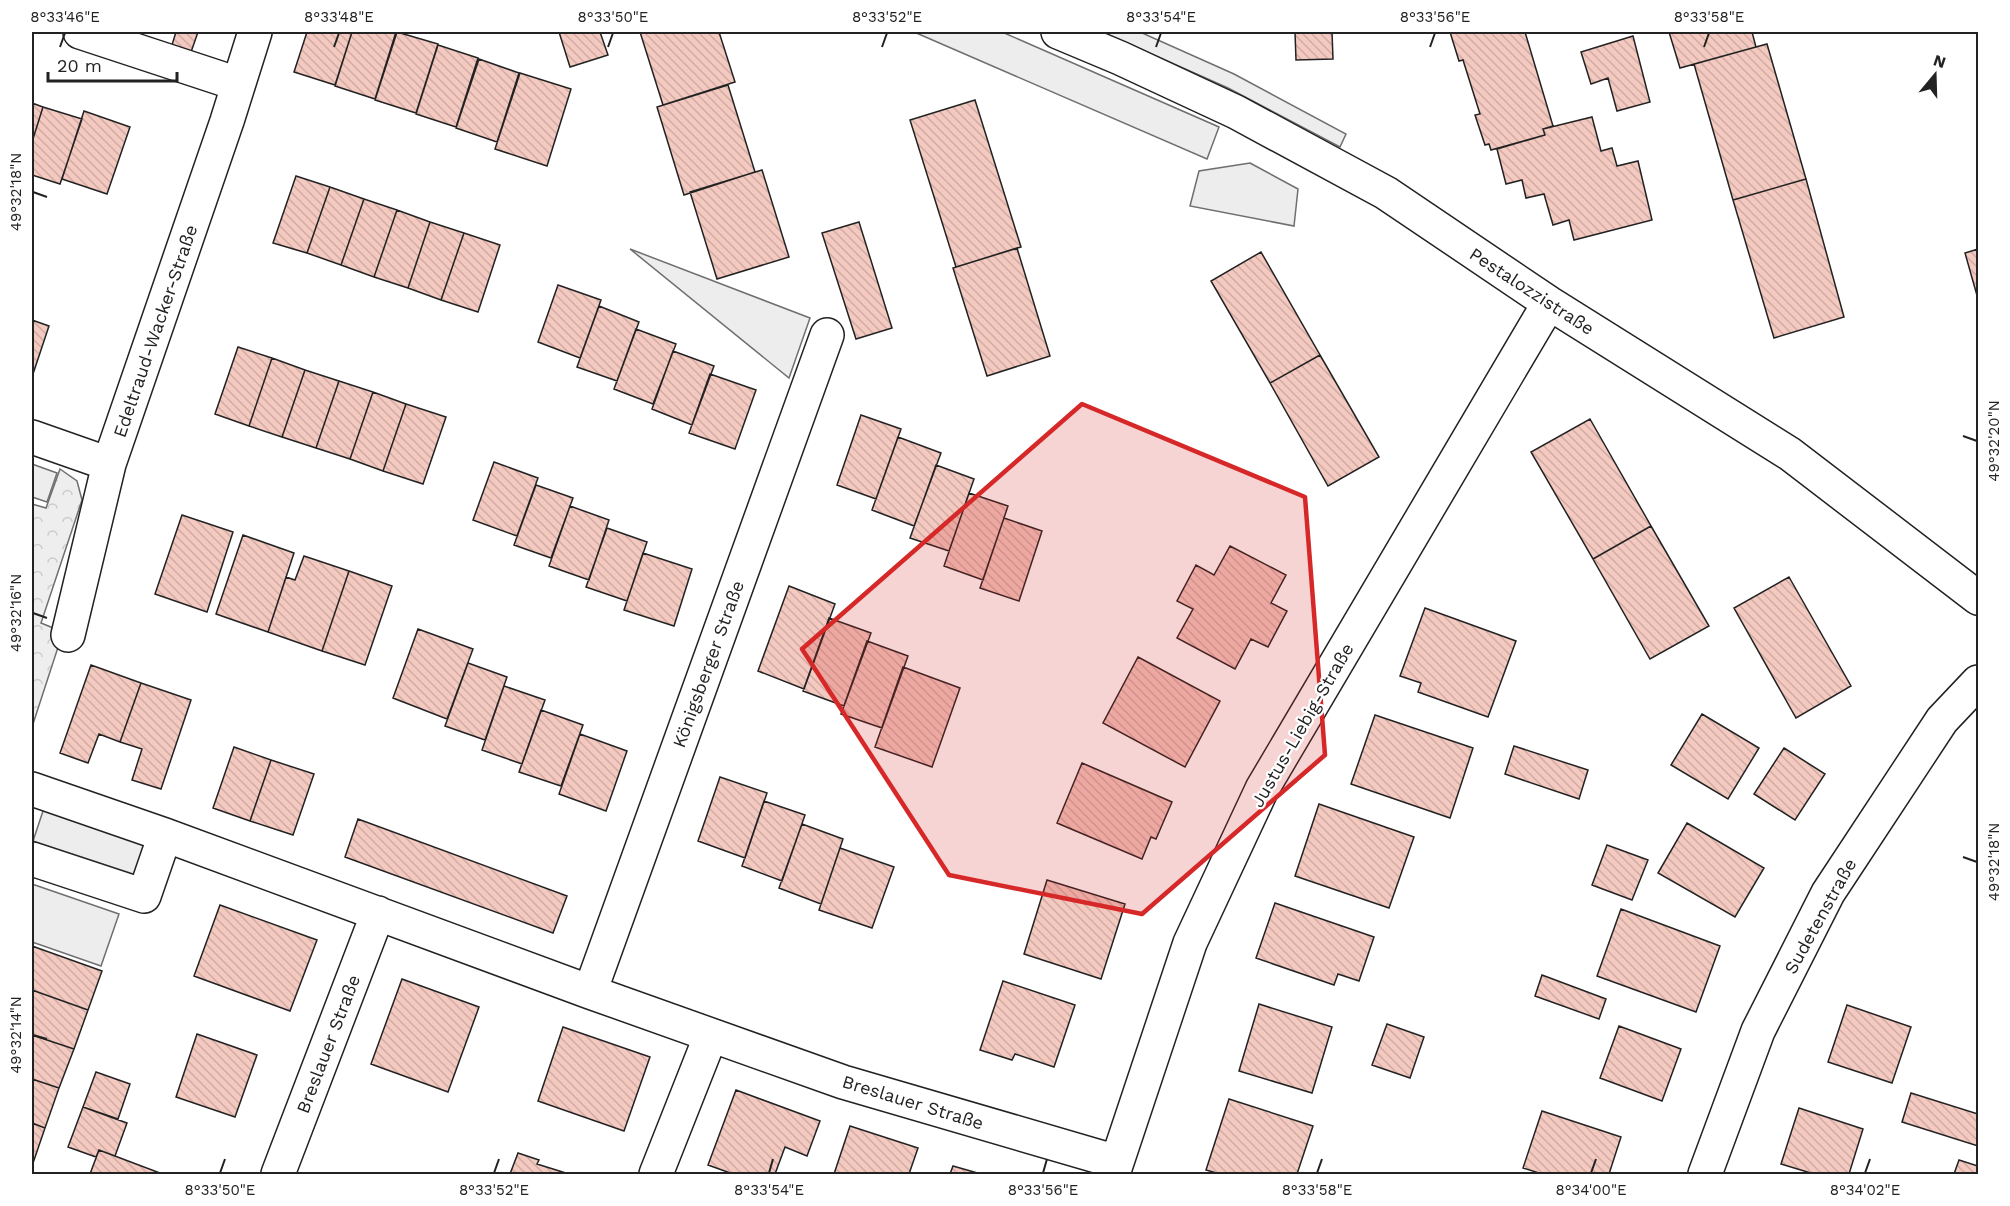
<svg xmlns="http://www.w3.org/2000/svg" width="2010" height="1206" viewBox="0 0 2010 1206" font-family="'Work Sans',sans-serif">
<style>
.park{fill:url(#park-crowns);stroke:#6f6f6f;stroke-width:1.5}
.parking{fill:#ededed;stroke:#6f6f6f;stroke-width:1.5}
.building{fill:url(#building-back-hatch);stroke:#222;stroke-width:1.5}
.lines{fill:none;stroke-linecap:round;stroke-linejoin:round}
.street-casing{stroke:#222;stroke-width:36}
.street{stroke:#fff;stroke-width:33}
.marked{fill:#d62828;fill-opacity:0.2;stroke:#d62828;stroke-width:4.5;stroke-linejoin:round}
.ticks{fill:none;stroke:#222;stroke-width:2}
.labels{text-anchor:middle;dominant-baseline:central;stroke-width:4.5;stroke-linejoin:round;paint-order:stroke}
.street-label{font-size:18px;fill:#222;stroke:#fff}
.neatline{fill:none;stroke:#222;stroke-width:2}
.ticks-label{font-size:15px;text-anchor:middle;fill:#222}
</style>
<defs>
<pattern id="park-crowns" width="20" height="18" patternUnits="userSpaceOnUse" patternTransform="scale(1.5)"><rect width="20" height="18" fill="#eee"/><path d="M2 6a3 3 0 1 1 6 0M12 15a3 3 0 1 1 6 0" fill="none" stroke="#ccc"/></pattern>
<pattern id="building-back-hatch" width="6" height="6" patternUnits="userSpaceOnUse" patternTransform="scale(1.5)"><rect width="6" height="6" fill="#f3c9c0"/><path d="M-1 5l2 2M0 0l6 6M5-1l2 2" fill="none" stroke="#d0aca5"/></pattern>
</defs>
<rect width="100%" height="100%" fill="#fff"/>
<path class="park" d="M 60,469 L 77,481 L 82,500 L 41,623 L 63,632 L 32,727 L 32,504 L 46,508 Z"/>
<path class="parking" d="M 914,32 L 1002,32 L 1219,127 L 1207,159 Z
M 1102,32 L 1140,32 L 1234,74 L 1346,134 L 1340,147 L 1228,88 Z
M 1250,163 L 1298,189 L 1294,226 L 1190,206 L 1199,171 Z
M 630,249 L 810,318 L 789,378 Z
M 32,464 L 57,473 L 47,502 L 32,497 Z
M 45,805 L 148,840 L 136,875 L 33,841 Z
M 32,884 L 119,914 L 101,966 L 32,942 Z"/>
<path class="building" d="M 176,32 L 198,32 L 190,55 L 171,48 Z
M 307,32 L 352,32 L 335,85 L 294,72 Z
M 352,32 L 396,32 L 375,99 L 335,86 Z
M 397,32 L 438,44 L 416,113 L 375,100 Z
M 559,32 L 600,32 L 608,55 L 570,67 Z
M 640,32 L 719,32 L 735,82 L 663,105 Z
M 1295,32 L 1332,32 L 1333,59 L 1296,60 Z
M 1450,32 L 1525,32 L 1553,126 L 1543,129 L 1545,135 L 1491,150 L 1489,144 L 1485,145 L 1475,115 L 1480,114 L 1463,60 L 1459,61 Z
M 1669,32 L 1752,32 L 1756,47 L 1680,68 Z
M 1633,36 L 1650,102 L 1617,111 L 1608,78 L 1591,84 L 1581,52 Z
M 1767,44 L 1806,179 L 1733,200 L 1694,64 Z
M 438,45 L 478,58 L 456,127 L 416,114 Z
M 479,59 L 519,73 L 497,142 L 456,128 Z
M 520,73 L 571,89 L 547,166 L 495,149 Z
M 728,85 L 755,172 L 684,195 L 657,107 Z
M 975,100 L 1021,247 L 956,267 L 910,120 Z
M 32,103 L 43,107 L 32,142 Z
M 43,107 L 82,119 L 60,184 L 32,175 L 32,142 Z
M 84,111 L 130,127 L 107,194 L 62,179 Z
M 1592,117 L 1601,151 L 1612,148 L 1617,166 L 1638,161 L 1652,220 L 1574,240 L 1569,220 L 1553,225 L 1544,194 L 1526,198 L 1522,180 L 1506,184 L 1497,149 L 1545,135 L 1543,129 Z
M 762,170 L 789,257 L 717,279 L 690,192 Z
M 296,176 L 330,187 L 307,253 L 273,243 Z
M 1806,179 L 1844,317 L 1774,338 L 1733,200 Z
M 330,187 L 364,199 L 341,265 L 307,253 Z
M 364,199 L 397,210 L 374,277 L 341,265 Z
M 397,210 L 430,222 L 408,288 L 374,277 Z
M 430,222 L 464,233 L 441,300 L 408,288 Z
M 859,222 L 892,328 L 856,339 L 822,233 Z
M 464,233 L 500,245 L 478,312 L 441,300 Z
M 1017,248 L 1050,356 L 987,376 L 953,268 Z
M 1978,249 L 1978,299 L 1965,253 Z
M 1261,252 L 1320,355 L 1270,383 L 1211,281 Z
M 558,285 L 601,300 L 580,358 L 538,342 Z
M 599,306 L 639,322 L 617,381 L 577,367 Z
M 32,320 L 49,326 L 32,377 Z
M 636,329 L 676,344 L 653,404 L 614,389 Z
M 238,347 L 272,358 L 249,426 L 215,414 Z
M 673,351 L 714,366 L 692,425 L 652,409 Z
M 1320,355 L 1379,457 L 1328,486 L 1270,383 Z
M 272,358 L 305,370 L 282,437 L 249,426 Z
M 305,370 L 339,381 L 316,448 L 282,437 Z
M 710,374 L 756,390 L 735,449 L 689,433 Z
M 339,381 L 373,392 L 350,459 L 316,448 Z
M 373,392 L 406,404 L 383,471 L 350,459 Z
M 406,404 L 446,417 L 423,484 L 383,471 Z
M 861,415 L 901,429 L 876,499 L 837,485 Z
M 1590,419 L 1651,526 L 1593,559 L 1531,452 Z
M 898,437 L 941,453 L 914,526 L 872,510 Z
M 494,462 L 538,478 L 517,536 L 473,520 Z
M 936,465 L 974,479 L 949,551 L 910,538 Z
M 536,485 L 573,498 L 551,558 L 514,545 Z
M 969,493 L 1008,506 L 983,580 L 944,566 Z
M 570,506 L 609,520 L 589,580 L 549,566 Z
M 182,515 L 233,532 L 207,612 L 155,594 Z
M 1004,518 L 1042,531 L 1019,601 L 980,588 Z
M 1651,526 L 1709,626 L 1650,659 L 1593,559 Z
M 607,528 L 647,542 L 627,601 L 586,587 Z
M 243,535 L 294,553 L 268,632 L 216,614 Z
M 1230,546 L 1286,575 L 1271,603 L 1287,611 L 1268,647 L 1251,639 L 1235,669 L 1177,638 L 1193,609 L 1177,601 L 1196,565 L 1214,575 Z
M 643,553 L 692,569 L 674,626 L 624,610 Z
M 304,556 L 349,571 L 322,651 L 268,632 L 286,577 L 295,580 Z
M 349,571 L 392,586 L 365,665 L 322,651 Z
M 1789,577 L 1851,686 L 1796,718 L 1734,608 Z
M 789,586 L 835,604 L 804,689 L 758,671 Z
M 1425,608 L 1516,641 L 1488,717 L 1418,692 L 1421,683 L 1400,676 Z
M 829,618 L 871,633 L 844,706 L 803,691 Z
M 418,629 L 473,649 L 447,719 L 393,698 Z
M 867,641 L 908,656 L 882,728 L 841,714 Z
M 1138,657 L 1220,701 L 1185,767 L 1103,723 Z
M 468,663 L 507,677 L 485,740 L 445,726 Z
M 91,665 L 141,683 L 120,742 L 99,734 L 88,763 L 60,753 Z
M 903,667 L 960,688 L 932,767 L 875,747 Z
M 141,683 L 191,700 L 161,789 L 132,780 L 142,749 L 120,742 Z
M 504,686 L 545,700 L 522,764 L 482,750 Z
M 541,710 L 583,725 L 561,786 L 519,772 Z
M 1702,714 L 1759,748 L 1728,799 L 1671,765 Z
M 1375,715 L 1473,748 L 1450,818 L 1351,784 Z
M 580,734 L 627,751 L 606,811 L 559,794 Z
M 1514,746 L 1588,770 L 1579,799 L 1505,774 Z
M 234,747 L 271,760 L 250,821 L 213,808 Z
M 1784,748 L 1825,774 L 1795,820 L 1754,794 Z
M 271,760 L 314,774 L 293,835 L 250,821 Z
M 1082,763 L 1172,802 L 1156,839 L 1151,837 L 1142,859 L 1057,823 Z
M 720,777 L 767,793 L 745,858 L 698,841 Z
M 764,801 L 805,815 L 782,881 L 742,866 Z
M 1319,804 L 1414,837 L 1389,908 L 1295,876 Z
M 358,819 L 567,896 L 553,933 L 345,857 Z
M 1687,823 L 1764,868 L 1735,917 L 1658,873 Z
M 802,824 L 843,839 L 821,904 L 779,888 Z
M 1607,845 L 1648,860 L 1632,900 L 1592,885 Z
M 840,848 L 894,867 L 872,928 L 819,910 Z
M 1047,880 L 1125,904 L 1101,979 L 1024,954 Z
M 1275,903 L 1374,937 L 1359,981 L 1338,974 L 1334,985 L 1256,958 Z
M 220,905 L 317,940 L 290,1011 L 194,976 Z
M 1621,909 L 1720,946 L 1696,1012 L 1597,976 Z
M 32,946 L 102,971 L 88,1010 L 32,990 Z
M 1542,975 L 1606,999 L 1599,1019 L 1535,996 Z
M 402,979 L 479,1007 L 448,1092 L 371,1064 Z
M 1003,981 L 1075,1005 L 1054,1067 L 1015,1054 L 1012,1060 L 980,1050 Z
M 32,990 L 88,1010 L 74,1049 L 32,1035 Z
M 1259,1004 L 1332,1027 L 1312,1093 L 1239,1071 Z
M 1847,1005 L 1911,1027 L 1892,1083 L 1828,1062 Z
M 1387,1024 L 1424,1037 L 1410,1078 L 1372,1065 Z
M 1619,1026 L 1681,1049 L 1662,1101 L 1600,1078 Z
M 563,1027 L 650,1057 L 624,1131 L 538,1101 Z
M 197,1034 L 257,1055 L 235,1117 L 176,1097 Z
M 32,1035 L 74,1049 L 59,1088 L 32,1079 Z
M 96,1072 L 130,1084 L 118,1119 L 83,1107 Z
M 32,1079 L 59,1088 L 45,1128 L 32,1123 Z
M 736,1090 L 820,1121 L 807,1156 L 785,1147 L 775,1174 L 733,1174 L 708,1165 Z
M 1911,1093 L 1978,1114 L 1978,1146 L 1902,1122 Z
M 1229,1099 L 1313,1126 L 1297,1174 L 1220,1174 L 1206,1170 Z
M 83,1107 L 127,1123 L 115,1156 L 99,1150 L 96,1157 L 68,1147 Z
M 1799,1108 L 1863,1129 L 1849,1174 L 1814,1174 L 1781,1164 Z
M 1542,1111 L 1621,1137 L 1609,1174 L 1542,1174 L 1523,1168 Z
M 32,1123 L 45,1128 L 32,1166 Z
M 850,1126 L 918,1148 L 909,1174 L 834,1174 Z
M 99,1150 L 160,1173 L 160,1174 L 90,1174 Z
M 518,1153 L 539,1160 L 537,1164 L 569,1174 L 510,1174 Z
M 1959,1160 L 1978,1166 L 1978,1174 L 1954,1174 Z
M 953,1166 L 981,1174 L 950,1174 Z"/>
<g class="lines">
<defs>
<path id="street" d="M 80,32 L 238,84
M 1058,32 L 1120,58 L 1236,112 L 1386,193 L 1549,303 L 1790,454 L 1978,598
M 32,437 L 109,464
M 68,635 L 109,464 L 227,121 L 255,32
M 32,789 L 165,835 L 590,992 L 843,1082 L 1117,1162
M 32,859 L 144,896 L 165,835
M 590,992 L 827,335
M 278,1174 L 378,913
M 656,1174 L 711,1035
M 1113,1174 L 1190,943 L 1262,789 L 1549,303
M 1705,1174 L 1758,1031 L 1828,893 L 1942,720 L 1978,682"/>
</defs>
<use href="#street" class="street-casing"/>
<use href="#street" class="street"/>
</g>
<path class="marked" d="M 1082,404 L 1305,497 L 1325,755 L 1142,914 L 949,875 L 802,649 Z"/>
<path class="ticks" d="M 60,47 L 65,33M 334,47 L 339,33M 608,47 L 613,33M 882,47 L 887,33M 1156,47 L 1161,33M 1430,47 L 1435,33M 1704,47 L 1709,33M 33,192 L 47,197M 1963,436 L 1977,441M 33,613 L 47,618M 1963,857 L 1977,862M 33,1035 L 47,1039M 220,1173 L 225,1159M 494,1173 L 499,1159M 769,1173 L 773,1159M 1043,1173 L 1047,1159M 1317,1173 L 1322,1159M 1591,1173 L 1596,1159M 1865,1173 L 1870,1159"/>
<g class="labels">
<g class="street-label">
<text transform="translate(1532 291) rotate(33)">Pestalozzistraße</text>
<text transform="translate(155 331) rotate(-71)">Edeltraud-Wacker-Straße</text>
<text transform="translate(708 664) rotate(-70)">Königsberger Straße</text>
<text transform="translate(1302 725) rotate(-60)">Justus-Liebig-Straße</text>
<text transform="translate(1820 916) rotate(-61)">Sudetenstraße</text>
<text transform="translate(328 1044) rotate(-69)">Breslauer Straße</text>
<text transform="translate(913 1102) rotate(17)">Breslauer Straße</text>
</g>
</g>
<rect width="2010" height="1206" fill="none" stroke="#ffffff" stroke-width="66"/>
<g transform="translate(1935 75) rotate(19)" stroke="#ffffff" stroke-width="4.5" paint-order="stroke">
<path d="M0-4.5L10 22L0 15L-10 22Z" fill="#222222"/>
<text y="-9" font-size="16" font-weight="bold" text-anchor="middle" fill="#222222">N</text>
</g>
<path d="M48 72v9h129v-9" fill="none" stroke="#222222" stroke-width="3"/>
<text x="57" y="72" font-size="18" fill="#222222" stroke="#ffffff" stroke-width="4.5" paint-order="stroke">20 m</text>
<rect x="33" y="33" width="1944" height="1140" class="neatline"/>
<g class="ticks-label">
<text x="65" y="22">8°33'46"E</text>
<text x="339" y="22">8°33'48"E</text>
<text x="613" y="22">8°33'50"E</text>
<text x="887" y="22">8°33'52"E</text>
<text x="1161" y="22">8°33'54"E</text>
<text x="1435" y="22">8°33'56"E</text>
<text x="1709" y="22">8°33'58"E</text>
<text transform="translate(16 192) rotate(-90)" y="5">49°32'18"N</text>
<text transform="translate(1994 441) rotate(-90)" y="5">49°32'20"N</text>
<text transform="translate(16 613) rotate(-90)" y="5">49°32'16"N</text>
<text transform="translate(1994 862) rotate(-90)" y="5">49°32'18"N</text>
<text transform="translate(16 1035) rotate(-90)" y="5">49°32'14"N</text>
<text x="220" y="1195">8°33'50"E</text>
<text x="494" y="1195">8°33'52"E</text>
<text x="769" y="1195">8°33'54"E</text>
<text x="1043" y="1195">8°33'56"E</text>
<text x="1317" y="1195">8°33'58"E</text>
<text x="1591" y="1195">8°34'00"E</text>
<text x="1865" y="1195">8°34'02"E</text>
</g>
</svg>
